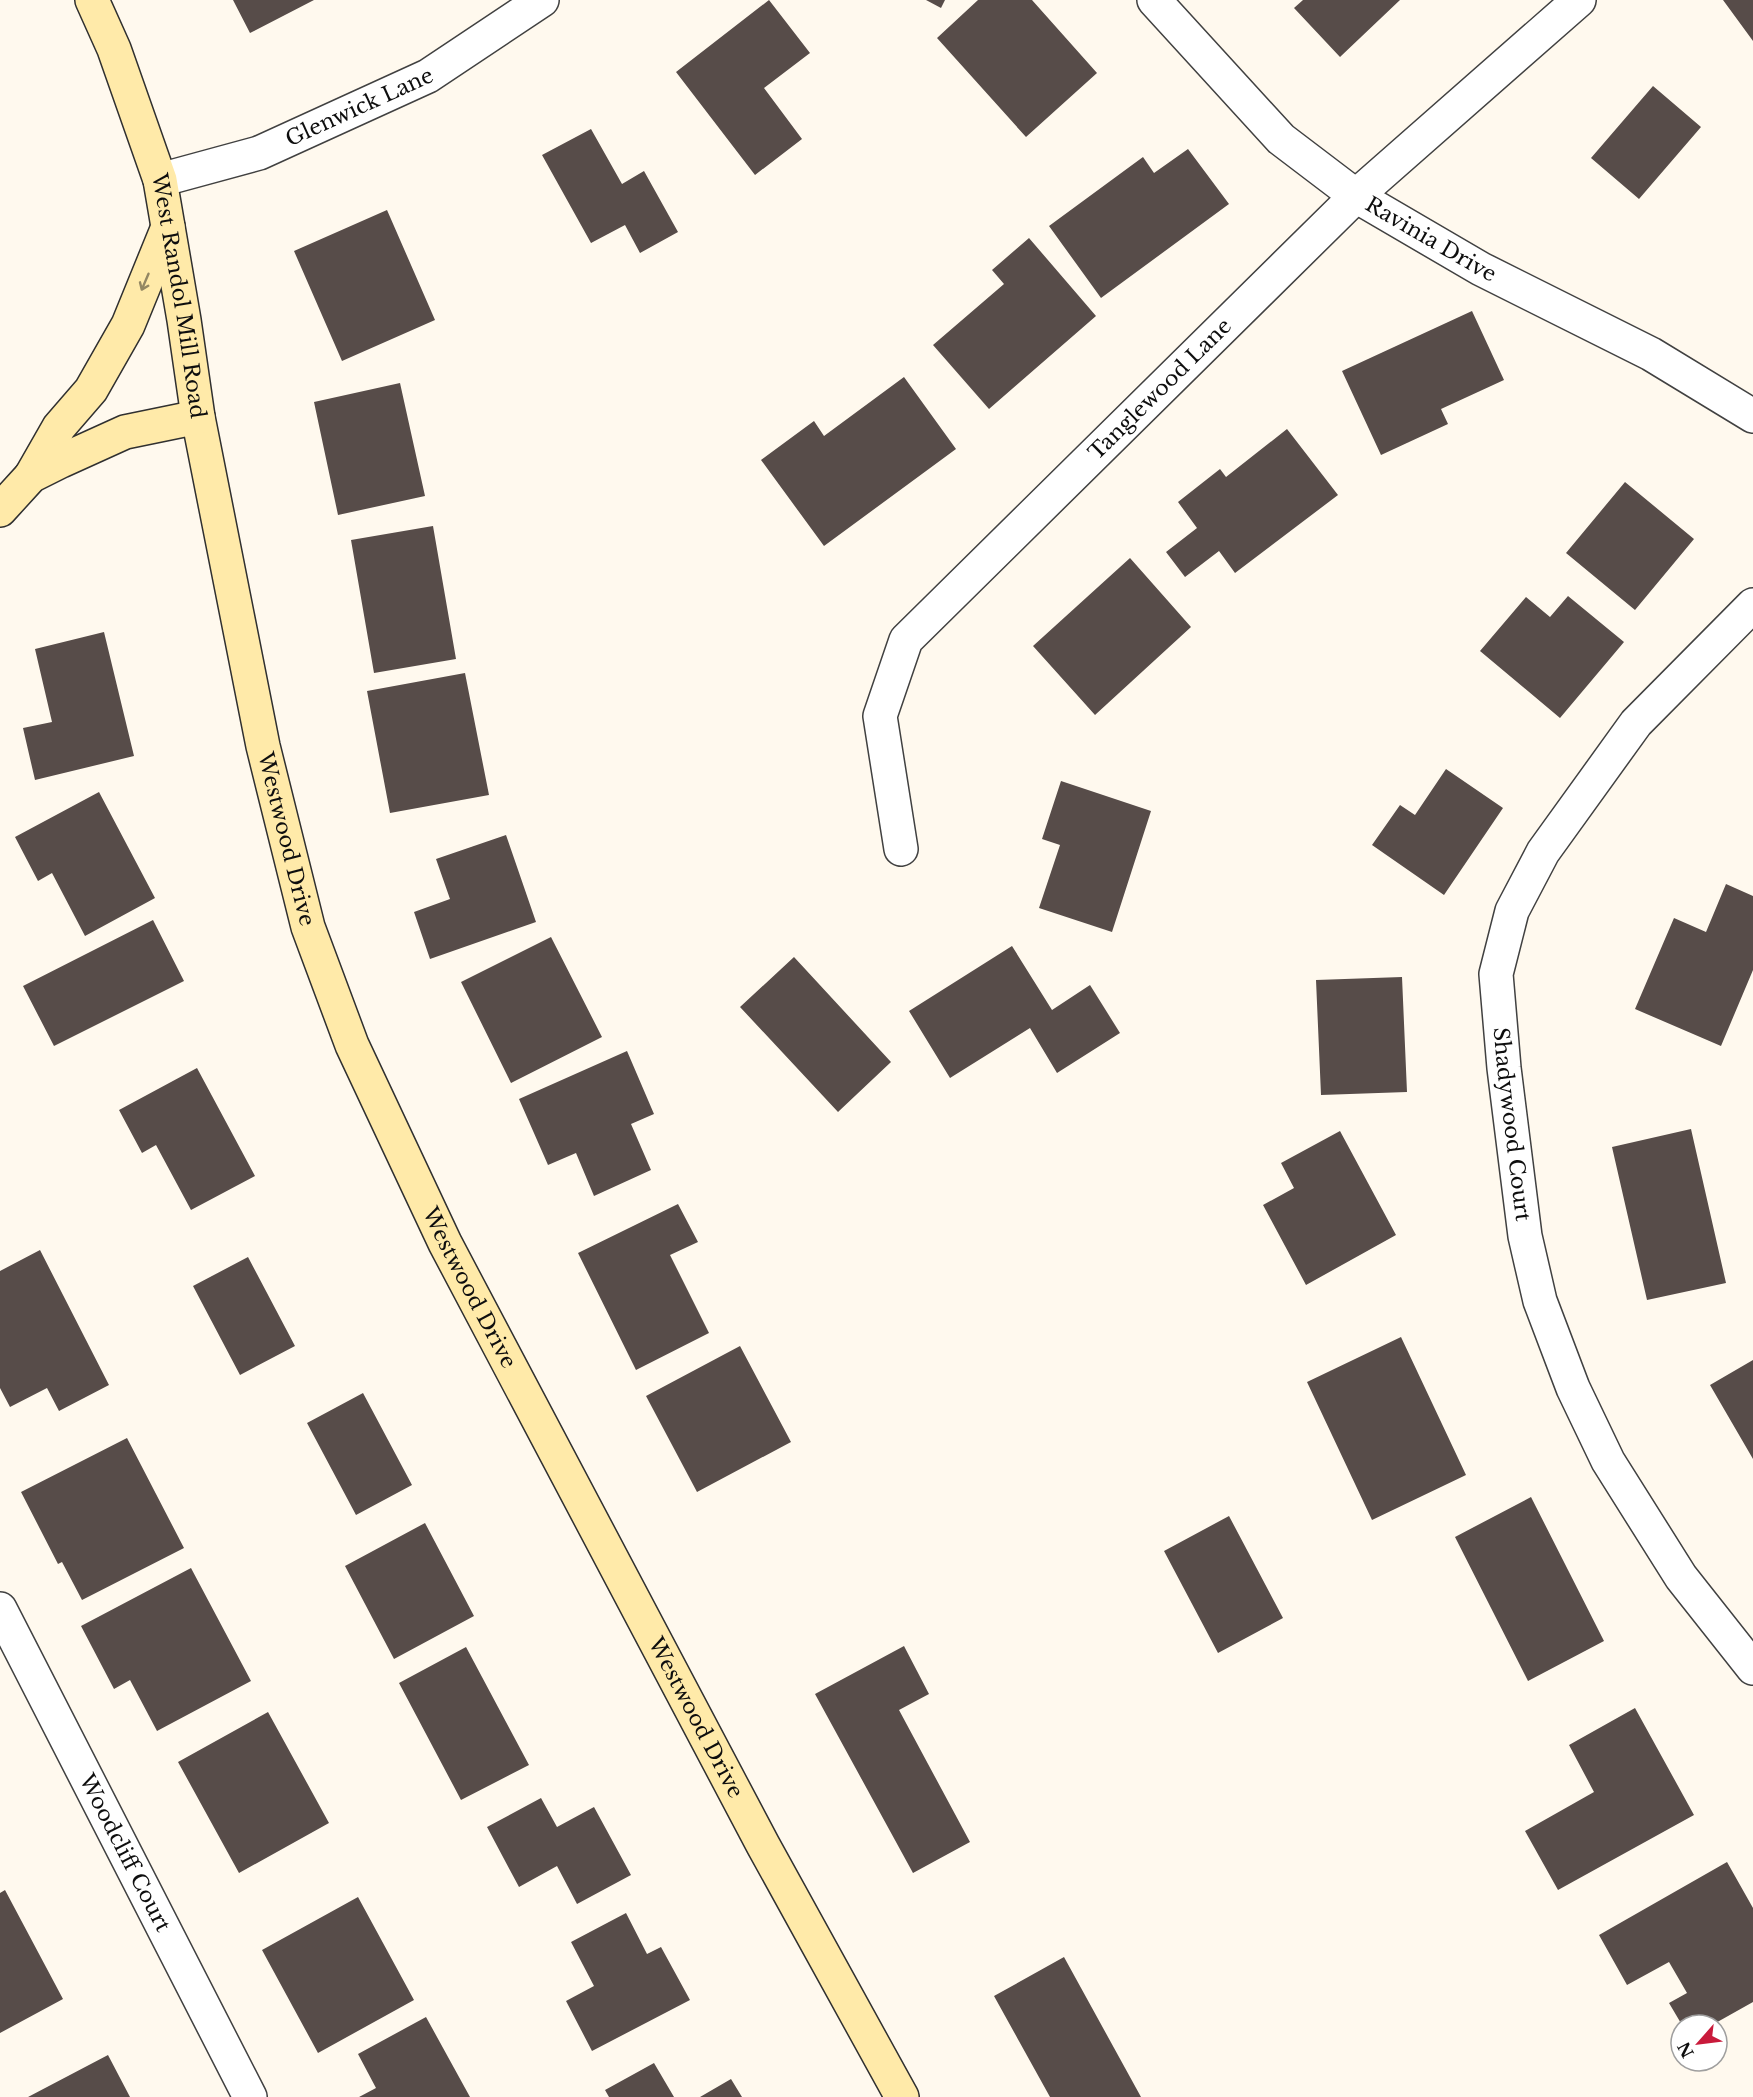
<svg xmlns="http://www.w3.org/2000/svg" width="1753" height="2097" viewBox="0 0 1753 2097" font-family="'Libre Baskerville',serif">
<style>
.building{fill:#574c49}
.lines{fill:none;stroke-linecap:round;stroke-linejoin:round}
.street-casing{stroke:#414141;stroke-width:36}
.secondary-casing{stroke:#303030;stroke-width:36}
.street{stroke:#fff;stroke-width:33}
.secondary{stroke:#ffeaa9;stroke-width:33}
.oneway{stroke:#938763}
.labels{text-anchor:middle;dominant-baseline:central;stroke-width:6;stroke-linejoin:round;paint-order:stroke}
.street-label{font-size:21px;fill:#0e0e0e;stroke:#fff}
</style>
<rect width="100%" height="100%" fill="#fff9ee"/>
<path class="building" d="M 233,0 L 314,0 L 250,33 Z
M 769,0 L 810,53 L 764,88 L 802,139 L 755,175 L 676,72 Z
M 926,0 L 945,0 L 941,8 Z
M 978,0 L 1032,0 L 1097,73 L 1026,137 L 937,38 Z
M 1303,0 L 1400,0 L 1340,57 L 1294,8 Z
M 1723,0 L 1753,0 L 1753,41 Z
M 1653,86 L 1701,127 L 1639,199 L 1591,158 Z
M 591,129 L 622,184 L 644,171 L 678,232 L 640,253 L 625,225 L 591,243 L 542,155 Z
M 1188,149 L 1229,204 L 1101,298 L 1049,226 L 1143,157 L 1154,173 Z
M 387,210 L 435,320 L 342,361 L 294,251 Z
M 1029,238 L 1096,316 L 989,409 L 933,345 L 1004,284 L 992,270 Z
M 1472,311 L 1504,380 L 1441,409 L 1448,424 L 1381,455 L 1342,371 Z
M 904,377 L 956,449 L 824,546 L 761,460 L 814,421 L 824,436 Z
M 400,383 L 425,496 L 338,515 L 314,402 Z
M 1287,429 L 1338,495 L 1235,573 L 1219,551 L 1185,577 L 1166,552 L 1197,528 L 1178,502 L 1220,469 L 1226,477 Z
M 1625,482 L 1694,539 L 1635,610 L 1566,553 Z
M 433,526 L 456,659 L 374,673 L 351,540 Z
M 1130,558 L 1191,627 L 1095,715 L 1033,646 Z
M 1568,596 L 1624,642 L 1560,718 L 1480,651 L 1526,597 L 1550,617 Z
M 104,632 L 134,756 L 35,780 L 23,728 L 52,722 L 35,649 Z
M 465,673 L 489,795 L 390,813 L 367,691 Z
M 1446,769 L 1503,808 L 1444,895 L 1372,845 L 1400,805 L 1415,815 Z
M 1061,781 L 1151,811 L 1112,932 L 1039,908 L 1060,845 L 1042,839 Z
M 99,792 L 155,898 L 85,936 L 52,873 L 38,881 L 15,837 Z
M 506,835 L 536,922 L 430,959 L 414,912 L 450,899 L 436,859 Z
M 1726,884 L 1753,896 L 1753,970 L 1721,1046 L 1635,1009 L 1674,918 L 1706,932 Z
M 153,920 L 184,981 L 54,1046 L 23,986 Z
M 551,937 L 602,1037 L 511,1083 L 461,982 Z
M 1012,946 L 1052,1010 L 1090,985 L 1120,1033 L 1057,1073 L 1030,1028 L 950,1078 L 909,1011 Z
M 794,957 L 891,1062 L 838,1112 L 740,1007 Z
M 1402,977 L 1407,1092 L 1321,1095 L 1316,980 Z
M 627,1051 L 654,1114 L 631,1124 L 651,1170 L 594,1196 L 576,1153 L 548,1165 L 519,1099 Z
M 197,1068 L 255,1176 L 191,1210 L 156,1145 L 142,1153 L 119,1110 Z
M 1691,1129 L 1726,1283 L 1647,1300 L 1612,1147 Z
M 1340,1131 L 1396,1235 L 1306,1285 L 1263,1205 L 1294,1188 L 1281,1163 Z
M 678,1204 L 698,1242 L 670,1255 L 709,1333 L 636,1370 L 578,1253 Z
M 40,1250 L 109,1385 L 59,1411 L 47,1388 L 10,1407 L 0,1388 L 0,1271 Z
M 248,1257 L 295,1346 L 240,1375 L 193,1286 Z
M 1401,1337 L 1466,1475 L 1372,1520 L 1307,1382 Z
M 740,1346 L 791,1442 L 697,1492 L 646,1396 Z
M 1753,1360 L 1753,1459 L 1710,1385 Z
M 363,1393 L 412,1485 L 356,1515 L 307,1423 Z
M 127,1438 L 184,1548 L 82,1600 L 62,1562 L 58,1564 L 21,1492 Z
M 1531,1497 L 1604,1641 L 1528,1681 L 1455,1537 Z
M 1229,1516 L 1283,1618 L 1218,1653 L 1164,1551 Z
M 425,1523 L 474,1616 L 394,1659 L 345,1566 Z
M 191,1568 L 251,1681 L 157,1731 L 130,1680 L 114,1689 L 81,1626 Z
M 904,1646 L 929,1694 L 899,1710 L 970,1842 L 913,1873 L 815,1694 Z
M 466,1647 L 529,1765 L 461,1800 L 399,1683 Z
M 1635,1708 L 1694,1815 L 1558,1890 L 1525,1831 L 1594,1792 L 1569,1745 Z
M 268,1712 L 329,1823 L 239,1873 L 178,1762 Z
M 541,1798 L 557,1827 L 594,1807 L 631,1875 L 577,1904 L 557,1866 L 519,1887 L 487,1827 Z
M 1727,1862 L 1753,1908 L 1753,2002 L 1712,2025 L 1682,2025 L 1669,2003 L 1687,1993 L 1669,1962 L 1627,1985 L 1599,1935 Z
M 5,1890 L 63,1999 L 0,2033 L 0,1893 Z
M 358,1897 L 414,2000 L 318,2053 L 262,1950 Z
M 626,1913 L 647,1954 L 661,1947 L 690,2000 L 592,2051 L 566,2001 L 594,1986 L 571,1942 Z
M 1064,1957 L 1141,2097 L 1050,2097 L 994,1996 Z
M 426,2017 L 470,2097 L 359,2097 L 376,2088 L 358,2054 Z
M 108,2055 L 130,2097 L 28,2097 Z
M 654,2063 L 674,2097 L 609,2097 L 605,2090 Z
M 731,2079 L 742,2097 L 700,2097 Z"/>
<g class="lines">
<defs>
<g id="street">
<path id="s1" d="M 1154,0 L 1281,139 L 1356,196 L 1481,269 L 1651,354 L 1753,416"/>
<path id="s2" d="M 160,180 L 259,153 L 428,76 L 542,0"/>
<path id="s3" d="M 1753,605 L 1636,723 L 1543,852 L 1512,911 L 1496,974 L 1504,1068 L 1525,1236 L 1540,1301 L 1573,1388 L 1608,1461 L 1681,1577 L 1753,1668"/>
<path id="s4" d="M 901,849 L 880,716 L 906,640 L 1356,196 L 1579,0"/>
<path id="s5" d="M 0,1609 L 250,2097"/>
</g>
<g id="secondary">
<path id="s6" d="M 92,0 L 114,49 L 160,180 L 184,320 L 198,417 L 263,746 L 308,927 L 352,1045 L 445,1243 L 763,1845 L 902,2097"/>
<path d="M 31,476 L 59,427 L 91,390 L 128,325 L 168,227"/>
<path d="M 0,510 L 31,476 L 61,461 L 125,432 L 198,417"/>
</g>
</defs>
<use href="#street" class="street-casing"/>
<use href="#secondary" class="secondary-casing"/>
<use href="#street" class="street"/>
<use href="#secondary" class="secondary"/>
</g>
<defs><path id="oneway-shaft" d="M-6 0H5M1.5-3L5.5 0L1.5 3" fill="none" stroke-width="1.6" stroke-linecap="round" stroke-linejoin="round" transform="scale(1.5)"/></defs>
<use class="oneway" href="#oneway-shaft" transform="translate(145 282) rotate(113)"/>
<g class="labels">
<g class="street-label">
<text stroke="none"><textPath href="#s2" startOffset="213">Glenwick Lane</textPath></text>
<text stroke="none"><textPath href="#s1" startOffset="369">Ravinia Drive</textPath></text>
<text stroke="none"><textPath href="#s6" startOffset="310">West Randol Mill Road</textPath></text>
<text stroke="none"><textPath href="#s4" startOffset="572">Tanglewood Lane</textPath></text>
<text stroke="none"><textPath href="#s6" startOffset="864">Westwood Drive</textPath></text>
<text stroke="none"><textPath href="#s3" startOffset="608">Shadywood Court</textPath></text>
<text stroke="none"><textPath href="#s6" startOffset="1350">Westwood Drive</textPath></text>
<text stroke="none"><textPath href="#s6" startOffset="1836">Westwood Drive</textPath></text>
<text stroke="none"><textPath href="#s5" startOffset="274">Woodcliff Court</textPath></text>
</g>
</g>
<g transform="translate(1699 2043) rotate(242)"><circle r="28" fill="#ffffff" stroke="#9f9f9f" stroke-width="1.5"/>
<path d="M0-4.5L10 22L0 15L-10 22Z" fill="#c91a3b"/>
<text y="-9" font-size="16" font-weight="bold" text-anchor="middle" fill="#0e0e0e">N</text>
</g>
</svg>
